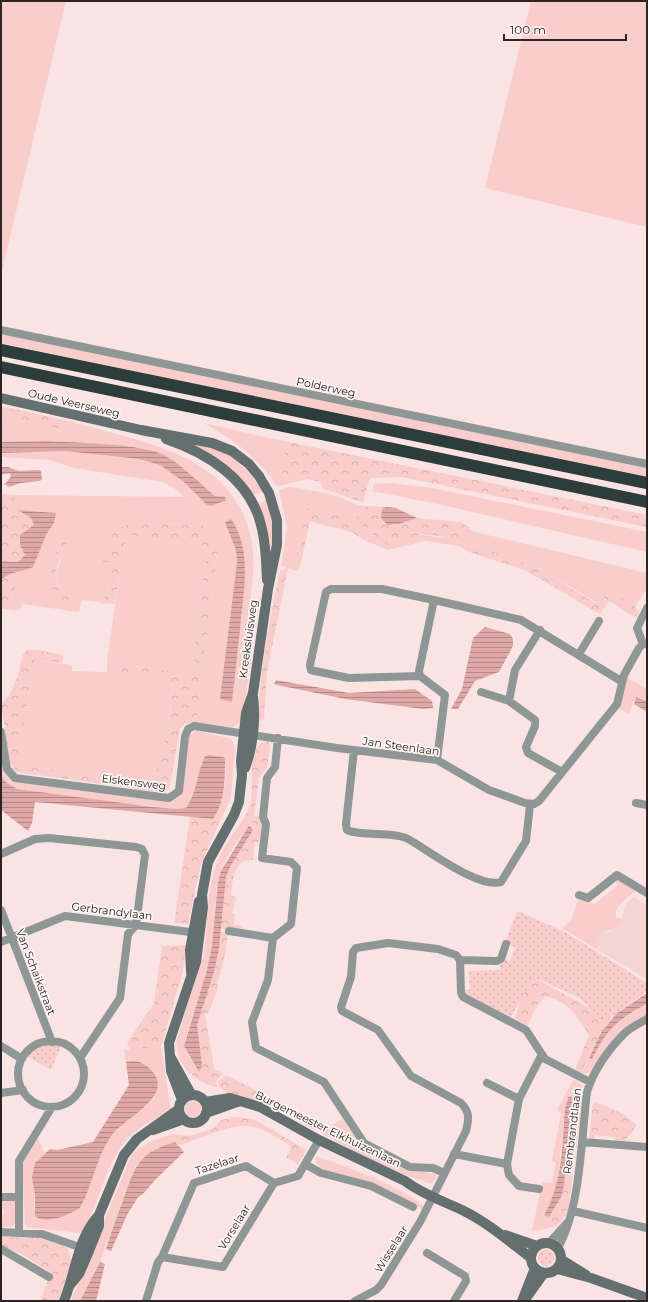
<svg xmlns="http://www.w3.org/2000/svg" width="648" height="1302" viewBox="0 0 648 1302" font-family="Montserrat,sans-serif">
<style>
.built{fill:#f3d6d4}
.grass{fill:#f8cdcb;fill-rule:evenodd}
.forest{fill:url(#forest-crowns)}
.park{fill:url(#park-dots)}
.water{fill:url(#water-rules)}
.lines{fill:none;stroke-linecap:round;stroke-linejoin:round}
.street{stroke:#8e9796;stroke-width:8}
.secondary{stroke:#63706f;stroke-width:10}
.highway{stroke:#2c3d3c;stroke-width:12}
.labels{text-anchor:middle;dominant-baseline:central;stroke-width:3.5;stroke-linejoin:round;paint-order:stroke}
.street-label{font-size:11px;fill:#2d2525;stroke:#fdf5f4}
</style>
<defs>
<pattern id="forest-crowns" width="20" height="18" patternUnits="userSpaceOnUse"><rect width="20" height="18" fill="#f8cdcb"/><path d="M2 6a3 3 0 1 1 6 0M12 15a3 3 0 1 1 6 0" fill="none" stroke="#d5b0ae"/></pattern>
<pattern id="park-dots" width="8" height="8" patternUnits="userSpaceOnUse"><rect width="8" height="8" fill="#f8cdcb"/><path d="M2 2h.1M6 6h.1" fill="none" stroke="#d5b0ae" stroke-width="1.8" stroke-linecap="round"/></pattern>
<pattern id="water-rules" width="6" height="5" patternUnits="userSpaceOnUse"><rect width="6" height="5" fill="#dfa8a6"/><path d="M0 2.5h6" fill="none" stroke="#b58987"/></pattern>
</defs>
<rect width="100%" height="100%" fill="#f9e4e3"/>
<path class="built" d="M 634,897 L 647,905 L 647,979 L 598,950 L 596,943 L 600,933 L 611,931 L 622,919 L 624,908 L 628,901 Z"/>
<path class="grass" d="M 1,1 L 66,1 L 1,275 Z
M 531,1 L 647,1 L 647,227 L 485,188 Z
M 1,328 L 647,468 L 647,480 L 1,343 Z
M 1,416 L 64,430 L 69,421 C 145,444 244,454 253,553 C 255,572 251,591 249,610 C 249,624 252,638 251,653 C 250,676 245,699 241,722 L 232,727 L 196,723 L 218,544 L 204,526 L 136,523 L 107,549 L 105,557 L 86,554 L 85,559 L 110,563 C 114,576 110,594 99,602 L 82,600 L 79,612 L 22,604 L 19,611 L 4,609 L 19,582 L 4,577 L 17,570 L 25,570 L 54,523 L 56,513 L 18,510 L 14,502 L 14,495 L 184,497 L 174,488 L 163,482 L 74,468 L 50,460 L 1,457 L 1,453 L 64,451 L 139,459 L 159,465 L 185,483 L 210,506 L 223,503 L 222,496 L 215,496 L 152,450 L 132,447 L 45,441 L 1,442 ZM 225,523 L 242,545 L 244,578 L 232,702 L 221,699 L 237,563 L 236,550 ZM 61,541 C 62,545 63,550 62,554 C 58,572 50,579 67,595 L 55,593 C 46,574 53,559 61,541 Z
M 204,423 L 269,438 L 285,450 L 280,473 L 307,479 L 278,486 L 275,484 C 255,455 235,441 204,423 Z
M 183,439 C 225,450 238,455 263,491 L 251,496 Z
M 391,483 L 432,488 L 647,532 L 647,552 L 442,505 L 372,491 L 374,484 Z
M 289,487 C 307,489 323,492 339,497 C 349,500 356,506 366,506 L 356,519 C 389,526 443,547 475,532 L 647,573 L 647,589 L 635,606 L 609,591 L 599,604 L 536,567 L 475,545 L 469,552 L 459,546 L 425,541 L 388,550 L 378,546 L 345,519 L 302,515 L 294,570 L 281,566 L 287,527 L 279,490 Z
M 268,499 L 275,528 L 271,562 L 256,505 Z
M 126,533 L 207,545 L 192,673 L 114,664 L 112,670 L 171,680 L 172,692 L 160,780 L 149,782 L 26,766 L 22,762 L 20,755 L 34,660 L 72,665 L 72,671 L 107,672 L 107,660 Z
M 626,677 L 647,689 L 647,701 L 642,698 L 635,698 L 629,714 L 619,708 Z
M 196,731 L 229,738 L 233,741 L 235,747 L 231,797 L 219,824 L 213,819 C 222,807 230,770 223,757 L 209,755 L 202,762 L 196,788 L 186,808 L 178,809 L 101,801 L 17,789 L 7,783 L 1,776 L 1,751 C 3,765 4,776 17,782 L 148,798 L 176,798 L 189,736 Z
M 244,818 L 256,822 L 253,828 L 248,827 C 239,841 226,855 221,871 C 213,894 217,922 212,946 C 206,978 195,1009 185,1040 L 186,1051 L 197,1069 L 189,1074 L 179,1059 L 176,1042 L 201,958 L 203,959 C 208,931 206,901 213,874 C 219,853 231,835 244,818 Z
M 620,879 L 636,889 C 632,897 613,905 616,917 L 623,919 L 615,929 L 605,931 L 599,935 L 596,943 L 598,950 L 562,928 L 571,920 L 579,898 L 595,904 L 618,885 L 614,880 Z
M 647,1003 L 647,1014 L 617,1035 L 589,1073 L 581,1073 L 589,1058 L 592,1059 C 609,1026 616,1022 647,1003 Z
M 161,1047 L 171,1110 C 158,1118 140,1126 129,1137 C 105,1162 101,1201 83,1230 L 80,1233 L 27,1227 L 25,1224 L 22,1164 L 37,1136 L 45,1153 C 42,1156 36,1160 35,1164 C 30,1179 36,1193 34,1208 L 80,1208 C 93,1185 96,1157 112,1135 C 124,1118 144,1112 155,1096 L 132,1061 L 126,1062 L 124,1050 Z
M 573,1080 L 576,1081 L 565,1108 L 557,1187 L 552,1202 L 544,1214 L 549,1217 L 555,1225 C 549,1230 539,1229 532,1232 L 542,1182 L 552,1183 L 556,1162 L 552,1161 L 561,1113 L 557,1110 Z
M185 1109a8 8 0 1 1 16 0a8 8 0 1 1-16 0Z
M 342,1119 L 359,1143 L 365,1150 L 411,1170 L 435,1174 L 437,1176 L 432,1183 L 429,1183 C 391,1171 354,1152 320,1132 Z
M 173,1134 L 175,1142 L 157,1148 L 137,1164 L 130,1178 L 100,1262 L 80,1301 L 71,1301 L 131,1156 C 143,1143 156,1139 173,1134 Z
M 316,1156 C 348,1167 399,1185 425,1207 L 423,1210 C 393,1187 358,1180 322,1169 L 316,1162 Z
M 1,1200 L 16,1200 L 17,1218 L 13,1227 L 1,1227 L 4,1210 L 1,1209 Z"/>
<path class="forest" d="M 1,406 L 69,421 L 64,430 L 1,416 Z
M 269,438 L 647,515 L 647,527 L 402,477 L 370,478 L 363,501 L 359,501 L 322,488 L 321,482 L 280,473 L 285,450 Z
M 1,494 L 14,495 L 15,505 L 31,518 L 34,525 L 20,545 L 25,555 L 18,562 L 1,562 Z
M 366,506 L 386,507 L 382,510 L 392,526 L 417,518 L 461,522 L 475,532 L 465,536 L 455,538 L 421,534 L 388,545 L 367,530 L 356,519 Z
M 314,507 L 345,519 L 377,545 L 368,542 L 351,532 L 310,521 L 299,571 L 294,570 L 302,515 L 306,509 Z
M 136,523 L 204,526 L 218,544 L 196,723 L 184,723 L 180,729 L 169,790 L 160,792 L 16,772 L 10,762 L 1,704 L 9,696 L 17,678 L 23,654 L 27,650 L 37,650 L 63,655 L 62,663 L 34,660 L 20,755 L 22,762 L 26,766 L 149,782 L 152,781 C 162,767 175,696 171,680 L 112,671 L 114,664 L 192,673 L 207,546 L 126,534 L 115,604 L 99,603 C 110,594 114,576 110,563 L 85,559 L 86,554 L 105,557 C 111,536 112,527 136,523 Z
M 67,537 L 69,540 C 58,561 44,587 76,598 L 73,605 C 49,598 47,579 54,557 C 57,549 59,541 67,537 Z
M 475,545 L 536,567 L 595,603 L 599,604 L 609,590 L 635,606 L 639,612 L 636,618 L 609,601 L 600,614 L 598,613 L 525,570 L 469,552 L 471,547 Z
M 288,568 L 267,672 L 264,719 L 258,722 C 259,672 270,620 280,571 Z
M 4,577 L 19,581 L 4,609 L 1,609 L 1,580 Z
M 266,742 L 269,742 L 270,747 L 267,767 L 259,778 L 254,816 L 260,817 L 262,824 L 260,842 L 255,842 L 253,860 C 233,859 233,879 231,895 L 236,897 L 232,914 L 235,914 L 234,925 L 242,926 L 241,930 L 221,929 L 226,877 L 230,867 L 253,830 L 256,823 L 244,818 C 259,796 246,769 256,748 C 258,744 262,743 266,742 Z
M 190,817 L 213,819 L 219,824 L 201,864 L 188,924 L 174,923 Z
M 221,932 L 228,932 L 225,955 L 217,985 L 218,988 L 209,1012 L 205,1014 L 214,1069 L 223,1073 L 216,1081 L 217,1087 L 214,1087 L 194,1078 L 191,1073 L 202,1066 L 197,1025 L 214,972 Z
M 186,945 L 183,971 L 161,1047 L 130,1050 L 127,1043 L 154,1003 L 162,946 Z
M 528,974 L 611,1020 L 601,1033 L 581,1073 L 575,1070 L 589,1035 C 577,1015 569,1003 546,996 L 538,1004 L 527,1026 L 515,1019 Z
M 226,1075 L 319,1122 L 318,1128 L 315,1130 L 269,1105 L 245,1097 L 232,1096 L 219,1087 L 218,1082 Z
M 576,1081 L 580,1083 L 582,1088 L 580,1096 L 583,1097 L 569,1203 L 566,1215 L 556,1227 L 549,1217 L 555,1207 L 573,1098 L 571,1097 Z
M 596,1102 L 621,1113 L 637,1125 L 624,1142 L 614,1142 L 615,1137 L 595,1135 L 594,1140 L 589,1140 L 593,1103 Z
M 237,1117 L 256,1120 L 306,1150 L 298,1165 L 286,1157 L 292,1147 C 280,1140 267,1130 254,1127 C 233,1122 199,1139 179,1146 L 175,1142 L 173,1134 L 190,1136 L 213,1129 L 221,1120 Z
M 1,1234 C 23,1236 47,1236 67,1248 L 72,1263 L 58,1301 L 40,1301 L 51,1273 L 22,1254 L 1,1246 Z"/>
<path class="park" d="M 517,911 L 565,932 L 642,980 L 647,984 L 647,991 L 603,1023 L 580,998 L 534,977 L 511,1017 L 493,1008 L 491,1009 L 466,996 L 464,990 L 470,990 L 469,971 L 500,970 L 500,964 L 503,963 L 504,959 L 510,961 L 515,947 L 505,943 Z
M 54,1042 L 62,1044 L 51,1070 L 29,1057 L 27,1052 L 35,1046 Z
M538 1258a8 8 0 1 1 16 0a8 8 0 1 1-16 0Z"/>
<path class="water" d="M 45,441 C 73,443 144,443 166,456 C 183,466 199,483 215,496 L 225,497 L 226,501 L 210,506 L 207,505 L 185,483 L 160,465 L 139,459 L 65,451 L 1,453 L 1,442 Z
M 1,467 L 8,467 L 19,471 L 39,470 L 41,471 L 42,479 L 40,481 L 21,483 L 9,487 L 4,484 L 7,482 L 11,476 L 9,473 L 1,475 Z
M 386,507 L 396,508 L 417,518 L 399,524 L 388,525 L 381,518 L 382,510 Z
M 18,510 L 56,513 L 54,523 L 46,535 L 33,567 C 20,573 13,570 1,580 L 1,562 L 18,562 L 25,555 L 20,545 L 20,535 L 34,525 L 31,518 Z
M 231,519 C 253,550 243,594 240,629 C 237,654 235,678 232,702 L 220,699 L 237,563 L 236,550 L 225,523 Z
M 485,627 L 510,634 L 513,639 L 513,646 L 499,672 L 475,681 L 458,709 L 451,709 L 462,689 L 473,638 Z
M 276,680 L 349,693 L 415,689 L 432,701 L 433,708 L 423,709 L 345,699 L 282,686 L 274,684 Z
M 636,697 L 647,701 L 647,712 L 634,704 Z
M 209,755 L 223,757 L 225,759 C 225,779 225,802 213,819 L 35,802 L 32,823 L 28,831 L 1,810 L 1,776 L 7,783 L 17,789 L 153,807 L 178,809 L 186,808 C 197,792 197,773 205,756 Z
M 250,826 L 253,830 L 230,867 L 226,877 L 219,948 L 214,972 L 197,1025 L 202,1065 L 199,1072 L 184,1046 L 207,970 L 212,946 L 218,882 L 221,871 L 248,827 Z
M 647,993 L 647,1003 C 616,1022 609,1026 592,1059 L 589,1058 L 601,1033 L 616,1014 Z
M 132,1061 C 141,1061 147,1065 153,1072 C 173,1098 124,1118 112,1135 C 96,1157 93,1185 80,1208 C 68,1215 47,1225 35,1216 L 35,1196 L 32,1177 L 35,1163 L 50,1149 L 57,1150 L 93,1142 L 129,1085 L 126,1062 Z
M 569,1096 L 573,1098 L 570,1114 L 564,1185 L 561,1197 L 549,1217 L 544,1215 C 563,1183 562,1144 565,1108 Z
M 175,1142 L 184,1152 L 155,1180 L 143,1194 L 138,1197 L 127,1215 L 111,1251 L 106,1249 C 110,1235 115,1222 120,1208 C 134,1172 133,1154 175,1142 Z
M 100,1262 L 105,1264 L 96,1301 L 80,1301 Z"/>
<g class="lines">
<path class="street" d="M 1,330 L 647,464
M 643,644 L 637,628 L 647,608
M 579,654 L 599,621
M 420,676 L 349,678 L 315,671 L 311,670 L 310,665 L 326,592 L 331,589 L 382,589 L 434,600
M 481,692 L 509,701 L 535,720 L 535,726 L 526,747 L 528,753 L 562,772
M 509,701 L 515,670 L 540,630
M 1,732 L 7,769 L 15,778 L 169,798 L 179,791 L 185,737 L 188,729 L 194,726 L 337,748 L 437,760 L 489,790 L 525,803 L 534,804 L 539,801 L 617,704 L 624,675 L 639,648 L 643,644 L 647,644
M 354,750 L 346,824 L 347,830 C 363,837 393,831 408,839 C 428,850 479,889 501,882 L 526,841 L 530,805
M 437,760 L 445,695 L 420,676 L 419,671 L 434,600 L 521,620 L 621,681
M 636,803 L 647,805
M 1,854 L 35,839 L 49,838 L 136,847 L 142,849 L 145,855 L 136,925 L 128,934 L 120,998 L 80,1058
M 579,895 L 588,898 L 617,875 L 647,893
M 1,910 L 52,1042
M 229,931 L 273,938 L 291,924 L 297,868 L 291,862 L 262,858 L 266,824 L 263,817 L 267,778 L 275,767 L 278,738
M 273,938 L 268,980 L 252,1022 L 256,1048 L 324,1082 L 364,1143 L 410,1167 L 433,1168 L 444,1173
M 1,942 L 65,916 L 198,933
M 460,960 L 497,961 L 501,959 L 506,944
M18 1074a33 33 0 1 1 66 0a33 33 0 1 1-66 0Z
M 1,1046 L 22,1059
M 487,1083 L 519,1099 L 507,1164 L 509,1175 L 519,1186 L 539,1189
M 1,1093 L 23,1090
M 519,1099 L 542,1054
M 582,1142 L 647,1147
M 454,1154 L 507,1164
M 305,1164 L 321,1173 L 371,1186 L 413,1207
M 1,1197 L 19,1197
M 573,1211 L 647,1228
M 1,1232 L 42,1234 L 85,1249
M 19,1233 L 19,1161 L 52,1107
M 549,1243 L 569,1221
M 558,1248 C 581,1206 581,1140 587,1092 C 593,1071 610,1047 626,1032 C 632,1027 640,1023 647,1019
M 1,1249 L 49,1277
M 427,1253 L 465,1276 L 466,1281 L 454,1301
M 162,1257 L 194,1183 L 246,1166 L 274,1183
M 146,1301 L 158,1262 L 162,1257 L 223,1267 L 274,1183 L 298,1176 L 319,1140
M 355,1301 L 376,1290 L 381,1285 L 420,1222 L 466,1131 C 469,1119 470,1112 461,1103 L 411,1076 L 378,1030 L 342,1011 L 341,1007 L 351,977 L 353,952 L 356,948 L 388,943 L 438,949 L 456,955 L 460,960 L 461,993 L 463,997 L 526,1030 L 545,1059 L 590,1082"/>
<path class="secondary" d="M 1,398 L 141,430 L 212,443 L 232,451 L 249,464 L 259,476 L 269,493 L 277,520 L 277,545 L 268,589 L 253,693 L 246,713 L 241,761 L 242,775 L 239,802 L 234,815 L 208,862 L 202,895 L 203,907 L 196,962 L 169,1043 L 171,1071 L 182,1100
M 166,439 C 207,453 250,479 261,525 C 266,543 266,561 267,580
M 245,768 C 253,747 256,719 253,697
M 191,972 L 190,950 L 199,901
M 171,1058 L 191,1094
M179 1109a14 14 0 1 1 28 0a14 14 0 1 1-28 0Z
M 205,1102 L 230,1098 L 260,1107 L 319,1140 L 405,1181 C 422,1194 443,1201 462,1210 C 487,1222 510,1242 531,1258
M 206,1113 L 240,1101
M 153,1130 L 184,1119
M 505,1235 L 537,1246
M531 1258a15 15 0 1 1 30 0a15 15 0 1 1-30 0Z
M 562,1260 L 586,1275
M 557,1269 L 591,1278 L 647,1298
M 71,1284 L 79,1274 L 89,1251 L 99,1226 L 99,1215 L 124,1155 L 137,1139 L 179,1109
M 526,1298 L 544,1273
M 64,1301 C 76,1272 77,1239 99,1215
M 522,1301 L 535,1268"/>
<path class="highway" d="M 1,350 L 647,483
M 1,367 L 647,502"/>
</g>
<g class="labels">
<g class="street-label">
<text transform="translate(326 387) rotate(12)">Polderweg</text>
<text transform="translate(74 403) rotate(13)">Oude Veerseweg</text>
<text transform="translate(248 639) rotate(-82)">Kreeksluisweg</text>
<text transform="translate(401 746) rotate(8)">Jan Steenlaan</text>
<text transform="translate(134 782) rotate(7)">Elskensweg</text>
<text transform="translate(112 911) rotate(7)">Gerbrandylaan</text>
<text transform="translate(36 972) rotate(69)">Van Schaikstraat</text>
<text transform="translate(328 1129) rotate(26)">Burgemeester Elkhuizenlaan</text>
<text transform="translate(572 1131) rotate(-83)">Rembrandtlaan</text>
<text transform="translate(217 1164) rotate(-18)">Tazelaar</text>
<text transform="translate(234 1227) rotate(-59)">Vorselaar</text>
<text transform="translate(391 1249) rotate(-58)">Wisselaar</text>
</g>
</g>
<rect width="648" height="1302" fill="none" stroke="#2d2525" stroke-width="4"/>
<path d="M504 34v6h122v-6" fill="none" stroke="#2d2525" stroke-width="2"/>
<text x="510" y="34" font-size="12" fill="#2d2525" stroke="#fdf5f4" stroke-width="3" paint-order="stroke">100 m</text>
</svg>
